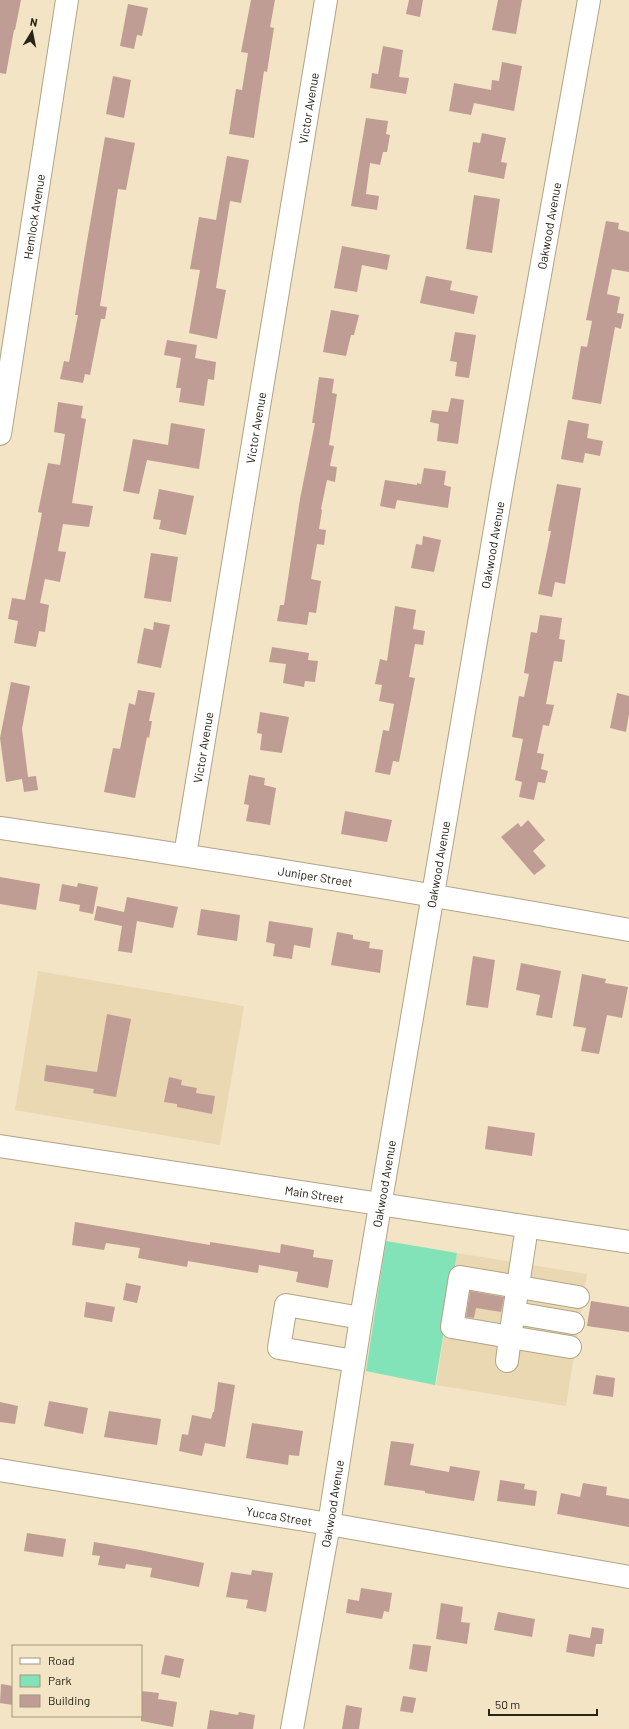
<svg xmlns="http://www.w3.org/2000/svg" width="629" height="1729" viewBox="0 0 629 1729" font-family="Barlow,sans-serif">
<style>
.built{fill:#ead8b3}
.green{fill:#81e3b7}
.building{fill:#c09d94}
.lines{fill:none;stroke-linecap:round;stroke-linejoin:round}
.minor-casing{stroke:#b1a385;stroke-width:24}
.major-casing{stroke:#b1a385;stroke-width:24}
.minor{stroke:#fff;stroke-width:22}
.major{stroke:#fff;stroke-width:22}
.labels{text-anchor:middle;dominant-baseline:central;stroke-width:3.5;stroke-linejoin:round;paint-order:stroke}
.street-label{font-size:12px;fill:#282317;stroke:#f2e4c5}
</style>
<rect width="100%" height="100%" fill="#f2e4c5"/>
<path class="built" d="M 38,971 L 244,1006 L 220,1145 L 15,1110 Z
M 457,1253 L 587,1274 L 566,1406 L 436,1385 Z"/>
<path class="green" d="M 386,1241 L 457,1253 L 435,1385 L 366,1371 Z"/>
<path class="building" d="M 0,0 L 21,0 L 15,30 L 14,30 L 6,74 L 0,73 Z
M 251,0 L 275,0 L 270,27 L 274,28 L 267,72 L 264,71 L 254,138 L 229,134 L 236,89 L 242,90 L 248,53 L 241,52 Z
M 409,0 L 423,0 L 420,17 L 406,14 Z
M 498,0 L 522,0 L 516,34 L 492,30 Z
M 128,4 L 148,8 L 142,36 L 137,35 L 134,49 L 120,46 Z
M 383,46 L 403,50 L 399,77 L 409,78 L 406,94 L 370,88 L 372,73 L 378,74 Z
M 502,62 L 522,66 L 514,111 L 474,103 L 471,115 L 449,111 L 454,83 L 491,90 L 492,80 L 499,81 Z
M 113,76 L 131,80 L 124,118 L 106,114 Z
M 366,118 L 388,121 L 386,134 L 390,135 L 387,152 L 383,152 L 380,165 L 370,163 L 366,194 L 379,196 L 377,210 L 351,206 Z
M 482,133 L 506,138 L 501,162 L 507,163 L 504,179 L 468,172 L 473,142 L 480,143 Z
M 105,137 L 135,143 L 126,190 L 118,189 L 100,306 L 107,307 L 105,319 L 101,319 L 90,375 L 85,374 L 83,383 L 60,379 L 64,361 L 69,362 L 78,315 L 75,315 L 86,247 Z
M 227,156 L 249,160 L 241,203 L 230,201 L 216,288 L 226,290 L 217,339 L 189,333 L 200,270 L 190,269 L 199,217 L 216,220 Z
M 474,195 L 500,199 L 492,253 L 466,249 Z
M 606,221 L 619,223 L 618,229 L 629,232 L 629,272 L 612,269 L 607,294 L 620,297 L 617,313 L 624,314 L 621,329 L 615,327 L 601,404 L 572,399 L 581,346 L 587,347 L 592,321 L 586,320 Z
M 342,246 L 390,255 L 387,270 L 362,265 L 357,292 L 334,288 Z
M 426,276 L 452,281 L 450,290 L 478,296 L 474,314 L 420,303 Z
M 331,310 L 359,315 L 354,335 L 351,335 L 346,356 L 323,352 Z
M 455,332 L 476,335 L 469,378 L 455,376 L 457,362 L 450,361 Z
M 167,340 L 197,345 L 195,358 L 216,362 L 214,380 L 208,379 L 204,406 L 179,402 L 181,388 L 176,388 L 181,358 L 164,355 Z
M 319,377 L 334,379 L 332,393 L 337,394 L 329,445 L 334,446 L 330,466 L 337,467 L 335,482 L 327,480 L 321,509 L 322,510 L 319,529 L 326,530 L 324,545 L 317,544 L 311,579 L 321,581 L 316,613 L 309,612 L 307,625 L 277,621 L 280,605 L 284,605 L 300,499 L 315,423 L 312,423 Z
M 451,398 L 464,400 L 458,444 L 437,441 L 439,424 L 430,422 L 432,410 L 448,412 Z
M 58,402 L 83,406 L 81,418 L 86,419 L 72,503 L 93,506 L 89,527 L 63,524 L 58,551 L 66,552 L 60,582 L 45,579 L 40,603 L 49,605 L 45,632 L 39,631 L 36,647 L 14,643 L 18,621 L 8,619 L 12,598 L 25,600 L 42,513 L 38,512 L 48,463 L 60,465 L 65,434 L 54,432 Z
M 568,420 L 589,424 L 587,438 L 603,441 L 600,456 L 585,453 L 583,463 L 561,459 Z
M 171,423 L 205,429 L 199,469 L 147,460 L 139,494 L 123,491 L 133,439 L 168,445 Z
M 424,468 L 446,471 L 444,485 L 451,487 L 448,508 L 397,500 L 395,509 L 380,506 L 385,480 L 417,485 L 417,483 L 421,484 Z
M 557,484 L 581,488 L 565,584 L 555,582 L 552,597 L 538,594 L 551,531 L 548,531 Z
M 159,489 L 194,496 L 186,535 L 159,529 L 161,520 L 153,519 Z
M 423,536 L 441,540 L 434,572 L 411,568 L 416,544 L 422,545 Z
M 151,553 L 178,557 L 171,602 L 144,598 Z
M 395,606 L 416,610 L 413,629 L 425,631 L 423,645 L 415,644 L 409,677 L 415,678 L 399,762 L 393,761 L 390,775 L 375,772 L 383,730 L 389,731 L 394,704 L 379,701 L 382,685 L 375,684 L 380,659 L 387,661 Z
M 540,615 L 562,618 L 559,639 L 565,640 L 562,662 L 554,661 L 546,704 L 554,705 L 549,726 L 543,725 L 537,753 L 544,754 L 541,769 L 548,771 L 545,783 L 538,782 L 534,800 L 519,797 L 522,782 L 515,780 L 523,739 L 512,737 L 519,696 L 524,697 L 529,674 L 524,673 L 531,632 L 537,633 Z
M 154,622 L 170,625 L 161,668 L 137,663 L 144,628 L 153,630 Z
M 272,647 L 309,653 L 308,660 L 318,661 L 315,682 L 305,681 L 304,687 L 283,683 L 286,664 L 269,662 Z
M 11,682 L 30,686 L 22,729 L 28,777 L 36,776 L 38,790 L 24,792 L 22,779 L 6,782 L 0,738 Z
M 138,690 L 155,693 L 149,721 L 152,721 L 149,738 L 147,737 L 135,798 L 104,792 L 113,748 L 120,749 L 129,703 L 135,705 Z
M 617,693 L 629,696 L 629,714 L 626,732 L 610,728 Z
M 260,712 L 289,717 L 282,753 L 260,750 L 262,734 L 257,733 Z
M 249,775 L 265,778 L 264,785 L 276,788 L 270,825 L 246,821 L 249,805 L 244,804 Z
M 345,811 L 392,820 L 387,842 L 341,834 Z
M 528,820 L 545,840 L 533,851 L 546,866 L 534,875 L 501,837 L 518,823 L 521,827 Z
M 0,877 L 40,884 L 36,910 L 0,904 Z
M 78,883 L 98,887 L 93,914 L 79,911 L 80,905 L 59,901 L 62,884 L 77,887 Z
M 127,897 L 178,907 L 173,928 L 137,921 L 132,953 L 118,951 L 122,926 L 94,920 L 97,906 L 124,912 Z
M 201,909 L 240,915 L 237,941 L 197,935 Z
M 269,921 L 313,928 L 310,948 L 294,945 L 292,959 L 273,956 L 275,944 L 266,942 Z
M 337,932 L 353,935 L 353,939 L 370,942 L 369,948 L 383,950 L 380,973 L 331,965 Z
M 473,956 L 495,960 L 488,1008 L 466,1005 Z
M 521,963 L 561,971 L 552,1018 L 536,1015 L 540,995 L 516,990 Z
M 582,974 L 606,979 L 605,983 L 628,987 L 622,1018 L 607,1015 L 599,1054 L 581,1051 L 586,1028 L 573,1026 Z
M 107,1014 L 131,1019 L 116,1097 L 93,1093 L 94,1089 L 44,1081 L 46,1065 L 97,1072 Z
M 169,1077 L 182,1080 L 181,1085 L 197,1088 L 196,1093 L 215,1096 L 212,1114 L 177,1107 L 177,1104 L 164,1102 Z
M 488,1126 L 535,1133 L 532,1156 L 485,1149 Z
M 75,1222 L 210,1245 L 210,1242 L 280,1253 L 281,1244 L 314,1250 L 313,1257 L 333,1260 L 328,1288 L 296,1282 L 298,1272 L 259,1265 L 258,1273 L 188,1261 L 187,1267 L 138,1258 L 140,1248 L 106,1243 L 104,1250 L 72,1245 Z
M 126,1283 L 141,1286 L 137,1303 L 123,1300 Z
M 470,1291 L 504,1297 L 501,1312 L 476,1308 L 474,1318 L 466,1317 Z
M 591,1301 L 629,1307 L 629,1332 L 587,1326 Z
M 86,1302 L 115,1307 L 112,1322 L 84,1317 Z
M 596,1375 L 615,1378 L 613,1397 L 593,1394 Z
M 218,1382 L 235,1385 L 225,1447 L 205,1443 L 202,1456 L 179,1451 L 182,1434 L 188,1435 L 192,1415 L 211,1419 L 213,1412 L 214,1412 Z
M 49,1401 L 88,1408 L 83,1434 L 44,1426 Z
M 0,1402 L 18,1406 L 15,1424 L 0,1422 Z
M 109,1411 L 161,1419 L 157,1445 L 104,1437 Z
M 252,1423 L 303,1431 L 299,1456 L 289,1455 L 288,1465 L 246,1458 Z
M 391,1441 L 414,1444 L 410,1465 L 449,1472 L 450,1466 L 480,1471 L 474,1501 L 425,1493 L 425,1491 L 384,1485 Z
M 500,1480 L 525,1484 L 524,1489 L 537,1491 L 535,1506 L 497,1501 Z
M 583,1483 L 607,1487 L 606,1495 L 629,1499 L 629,1527 L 557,1514 L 561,1493 L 580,1497 Z
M 27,1533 L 66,1539 L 63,1557 L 24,1551 Z
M 94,1542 L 140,1550 L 204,1563 L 199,1587 L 150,1577 L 152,1568 L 126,1564 L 125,1569 L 98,1565 L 100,1556 L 92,1555 Z
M 252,1570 L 273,1573 L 266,1612 L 246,1608 L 248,1600 L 226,1597 L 231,1572 L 251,1575 Z
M 361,1588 L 392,1593 L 389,1612 L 384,1611 L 382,1619 L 346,1613 L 348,1599 L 359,1601 Z
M 441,1603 L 463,1607 L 461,1622 L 470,1623 L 467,1644 L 436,1639 Z
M 498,1612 L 535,1619 L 532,1637 L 494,1630 Z
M 592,1627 L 604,1629 L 602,1644 L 596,1644 L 594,1657 L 566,1652 L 569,1634 L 590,1638 Z
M 413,1644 L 431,1646 L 427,1672 L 409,1669 Z
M 165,1655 L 184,1659 L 180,1678 L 161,1674 Z
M 1,1684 L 13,1686 L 13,1705 L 0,1703 Z
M 141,1691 L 159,1693 L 158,1699 L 177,1702 L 173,1727 L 141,1721 Z
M 403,1696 L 416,1698 L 413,1713 L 400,1711 Z
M 346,1705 L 362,1708 L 359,1729 L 342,1729 Z
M 210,1710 L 238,1715 L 239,1712 L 255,1715 L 253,1729 L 207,1729 Z"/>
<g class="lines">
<defs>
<g id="minor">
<path id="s1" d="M 0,434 L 67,0"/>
<path id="s2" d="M 0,828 C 210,858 420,892 629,930"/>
<path id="s3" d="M 185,855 L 326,0"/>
<path d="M 527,1227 L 510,1337 L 570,1347"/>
<path d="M 515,1313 L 573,1323"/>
<path d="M 354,1361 L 279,1348 L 286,1305 L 361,1318"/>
<path d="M 507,1361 L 510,1337 L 452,1327 L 460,1277 L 578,1297"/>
<path id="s4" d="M 0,1470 L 329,1524 L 629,1577"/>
<path id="s5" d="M 292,1729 L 329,1524 L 361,1318 L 503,482 L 589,0"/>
</g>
<g id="major">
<path id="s6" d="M 0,1146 L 629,1242"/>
</g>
</defs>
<use href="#minor" class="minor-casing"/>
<use href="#major" class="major-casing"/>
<use href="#minor" class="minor"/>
<use href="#major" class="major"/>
</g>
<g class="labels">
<g class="street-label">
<text stroke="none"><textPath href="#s3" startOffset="757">Victor Avenue</textPath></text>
<text stroke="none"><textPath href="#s1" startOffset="220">Hemlock Avenue</textPath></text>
<text stroke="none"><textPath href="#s5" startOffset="1525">Oakwood Avenue</textPath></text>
<text stroke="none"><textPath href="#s3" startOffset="433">Victor Avenue</textPath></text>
<text stroke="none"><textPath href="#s5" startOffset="1201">Oakwood Avenue</textPath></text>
<text stroke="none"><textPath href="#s3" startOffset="109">Victor Avenue</textPath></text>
<text stroke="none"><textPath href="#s5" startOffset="877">Oakwood Avenue</textPath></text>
<text stroke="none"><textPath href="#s2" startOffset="319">Juniper Street</textPath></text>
<text stroke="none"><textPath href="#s5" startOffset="553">Oakwood Avenue</textPath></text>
<text stroke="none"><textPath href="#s6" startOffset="318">Main Street</textPath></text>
<text stroke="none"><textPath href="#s5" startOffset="229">Oakwood Avenue</textPath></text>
<text stroke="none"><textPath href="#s4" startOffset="283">Yucca Street</textPath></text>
</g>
</g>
<rect x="12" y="1645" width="130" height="72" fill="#f2e4c5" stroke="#a1977f"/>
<rect x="20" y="1658" width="20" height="6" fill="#ffffff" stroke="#a1977f"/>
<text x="48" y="1665" font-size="12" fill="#282317">Road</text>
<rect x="20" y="1675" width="20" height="12" fill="#81e3b7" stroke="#a1977f"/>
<text x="48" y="1685" font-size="12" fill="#282317">Park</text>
<rect x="20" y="1695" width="20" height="12" fill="#c09d94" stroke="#a1977f"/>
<text x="48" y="1705" font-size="12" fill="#282317">Building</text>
<g transform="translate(32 32) rotate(10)" stroke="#f2e4c5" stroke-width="3" paint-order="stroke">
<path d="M0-3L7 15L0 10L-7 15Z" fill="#282317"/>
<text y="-6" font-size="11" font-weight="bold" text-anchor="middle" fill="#282317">N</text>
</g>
<path d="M489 1709v6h108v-6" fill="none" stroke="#282317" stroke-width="2"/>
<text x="495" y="1709" font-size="12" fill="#282317" stroke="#f2e4c5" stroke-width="3" paint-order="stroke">50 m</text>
</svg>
